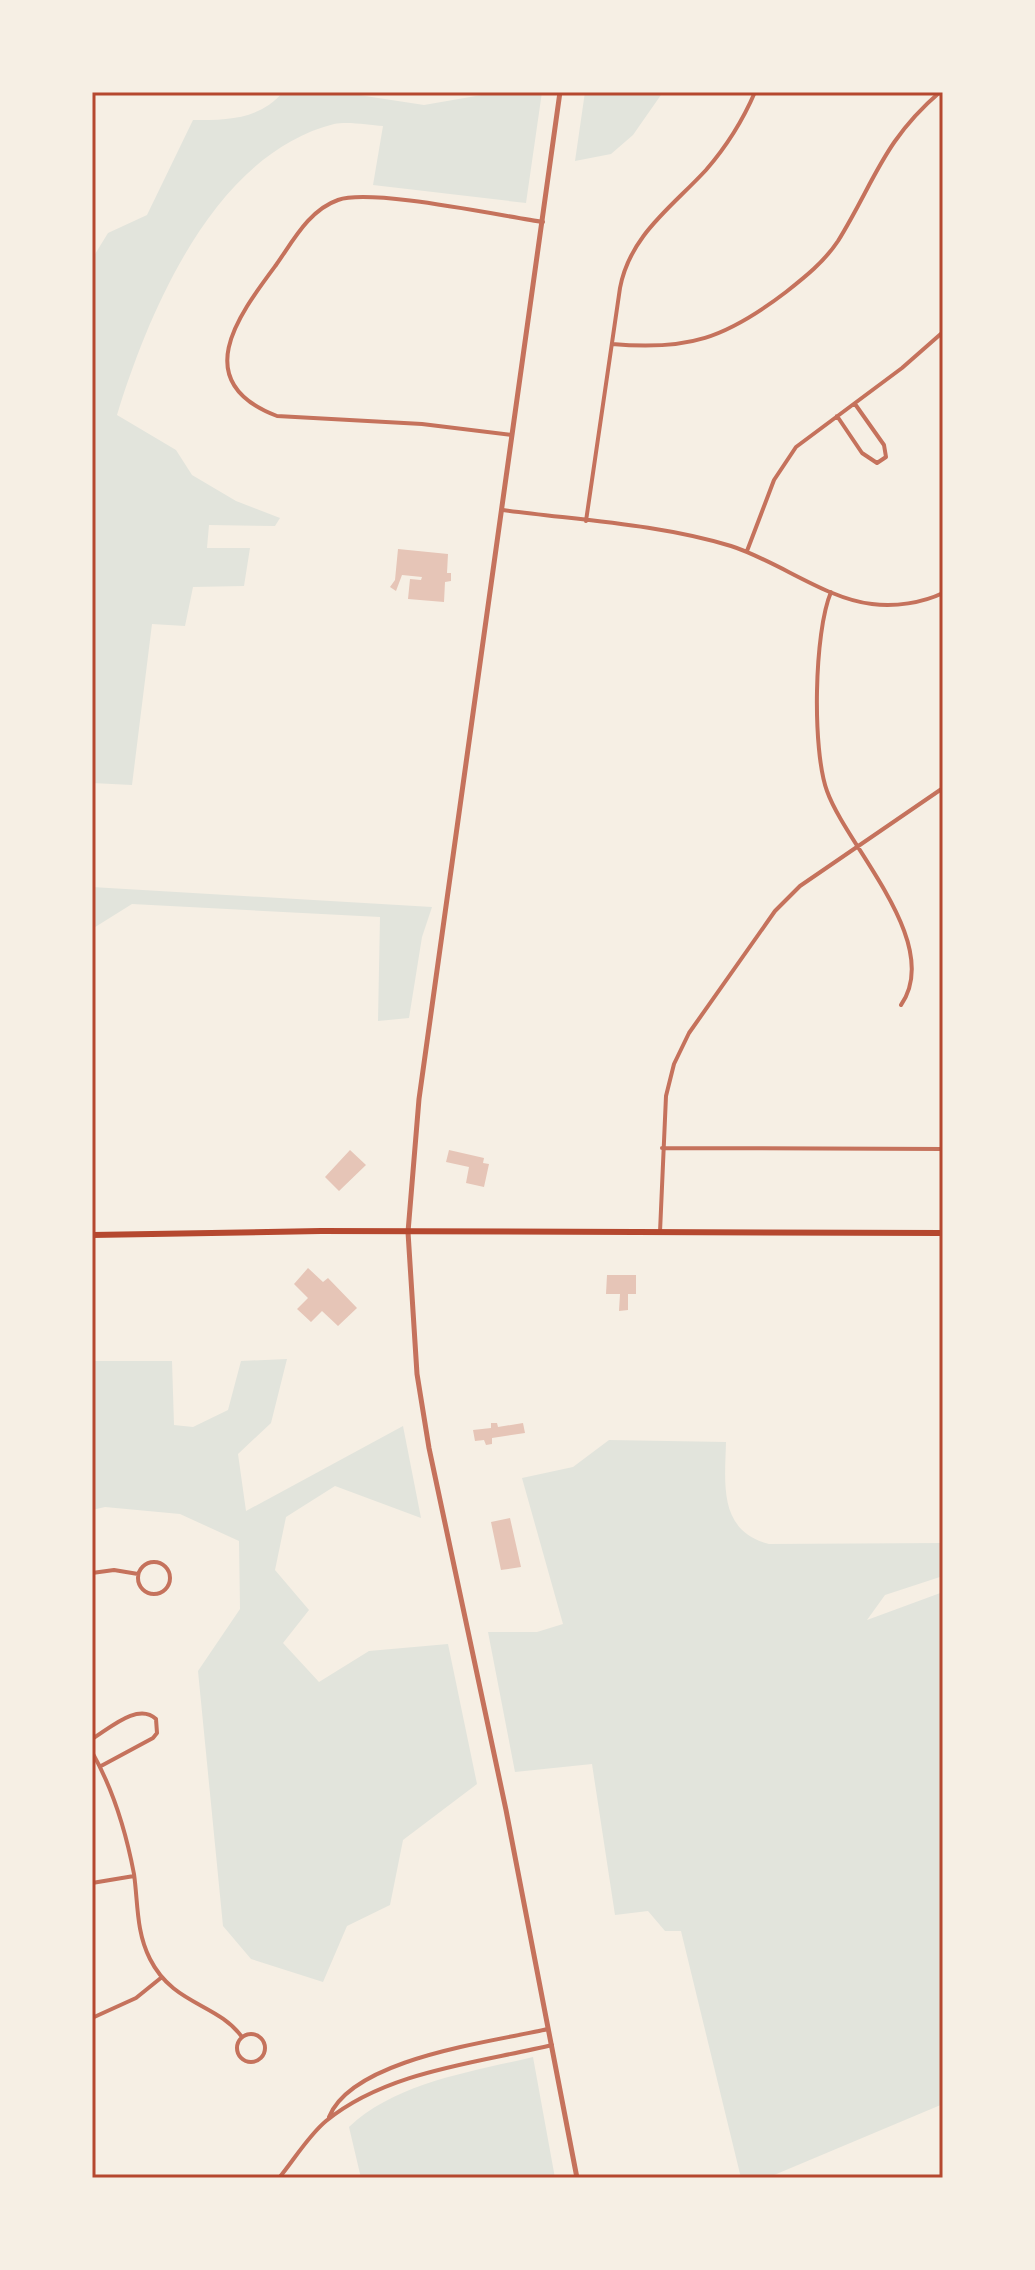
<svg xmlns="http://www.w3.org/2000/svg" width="1035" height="2270" viewBox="0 0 1035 2270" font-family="'IBM Plex Sans',sans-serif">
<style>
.green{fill:#e2e4dc}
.building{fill:#e6c5b7}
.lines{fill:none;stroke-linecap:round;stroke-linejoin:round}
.minor{stroke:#c5725c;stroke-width:4}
.tertiary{stroke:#c5725c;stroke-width:5}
.secondary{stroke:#b5482f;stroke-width:6}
.neatline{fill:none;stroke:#b5482f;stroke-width:3}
</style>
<rect width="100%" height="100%" fill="#f6efe4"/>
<path class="green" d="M 283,92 L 339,92 L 424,105 L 499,92 L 542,92 L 526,203 L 373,185 L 383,126 C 369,125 348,121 334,124 C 215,154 150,308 117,415 L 176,450 L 192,475 L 236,501 L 280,518 L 275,526 L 209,525 L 207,548 L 250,548 L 244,586 L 193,587 L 185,626 L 152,624 L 132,785 L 92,783 L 92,259 L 108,233 L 147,215 L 193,120 C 227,120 259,120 283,92 Z
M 585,92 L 663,92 L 633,135 L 611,154 L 575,161 Z
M 92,887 L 432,907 L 422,937 L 409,1018 L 378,1021 L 380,917 L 132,904 L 92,929 Z
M 287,1359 L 271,1423 L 238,1454 L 246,1511 L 403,1426 L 421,1518 L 335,1486 L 286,1517 L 275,1570 L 309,1610 L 283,1643 L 319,1682 L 369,1651 L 448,1644 L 477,1784 L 403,1840 L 390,1905 L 347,1926 L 323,1982 L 251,1959 L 223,1926 L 198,1671 L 240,1609 L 239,1541 L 180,1514 L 105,1507 L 92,1510 L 92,1361 L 172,1361 L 174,1425 L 193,1427 L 228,1410 L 241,1361 Z
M 609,1440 L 726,1442 C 725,1484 718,1531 769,1544 L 943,1543 L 943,1576 L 885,1595 L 867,1620 L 943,1592 L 943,2104 L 767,2178 L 741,2178 L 681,1931 L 665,1931 L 648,1911 L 615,1915 L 592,1764 L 515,1772 L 488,1632 L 537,1632 L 563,1624 L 522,1478 L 573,1467 Z
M 533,2057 L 555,2178 L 361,2178 L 349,2127 C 397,2082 471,2072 533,2057 Z"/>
<path class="building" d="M 398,549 L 448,554 L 447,573 L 451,573 L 451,581 L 445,582 L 444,602 L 408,599 L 410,579 L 421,580 L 422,577 L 402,575 L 396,591 L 390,587 L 395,580 Z
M 350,1150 L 366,1165 L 339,1191 L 325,1177 Z
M 449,1150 L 484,1158 L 483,1163 L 489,1164 L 484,1187 L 466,1183 L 469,1167 L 446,1162 Z
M 308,1268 L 323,1282 L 328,1278 L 357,1308 L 338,1326 L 322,1311 L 311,1322 L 297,1309 L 308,1298 L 294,1284 Z
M 607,1275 L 636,1275 L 636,1294 L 628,1294 L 628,1310 L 619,1311 L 620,1294 L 606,1294 Z
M 491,1423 L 497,1423 L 498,1427 L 523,1423 L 525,1433 L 492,1438 L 492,1444 L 486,1445 L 484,1440 L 475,1441 L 473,1430 L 491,1428 Z
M 510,1518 L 521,1567 L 501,1570 L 491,1522 Z"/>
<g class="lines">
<path class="minor" d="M 612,344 C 688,351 726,338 786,292 C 805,277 824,262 838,241 C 875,181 883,141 940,92
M 837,416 L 862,453 L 877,463 L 886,457 L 884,445 L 855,404
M 512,435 L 422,424 L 277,416 C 188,382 238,316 276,265 C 293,241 309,210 338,200 C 371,188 501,216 543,222
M 503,510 C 578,520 659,524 731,546 C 778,561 826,599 872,604 C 895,607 922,603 943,593
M 586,521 L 620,288 C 630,235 672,207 706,170 C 726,147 743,120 755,92
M 747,551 L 774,480 L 796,447 L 902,368 L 943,332
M 831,592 C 814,632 812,750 827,791 C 847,847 944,943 901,1005
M 662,1148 L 943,1149
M 660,1232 L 666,1096 L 674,1064 L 689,1033 L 775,911 L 800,886 L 943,788
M138 1578a16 16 0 1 1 32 0a16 16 0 1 1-32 0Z
M 92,1573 L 114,1570 L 138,1574
M 92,1739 C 109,1729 138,1702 156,1719 L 157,1733 L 153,1738 L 101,1766
M 92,1752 C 113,1789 126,1832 134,1874 C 138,1902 136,1932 150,1959 C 173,2005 217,2003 242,2037
M 92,1883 L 134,1876
M 92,2018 L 136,1998 L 162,1977
M237 2048a14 14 0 1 1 28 0a14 14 0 1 1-28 0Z
M 329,2117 C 353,2058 492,2042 548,2029
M 157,2177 L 171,2178
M 279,2178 C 294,2160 308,2136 326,2121 C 387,2071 477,2063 552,2045"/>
<path class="tertiary" d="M 560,92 L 419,1099 L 408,1232 L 417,1374 L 429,1448 L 506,1810 L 577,2178"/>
<path class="secondary" d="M 92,1235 L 321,1231 L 943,1233"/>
</g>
<rect width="1035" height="2270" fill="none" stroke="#f6efe4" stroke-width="188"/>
<rect x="94" y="94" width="847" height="2082" class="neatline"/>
</svg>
